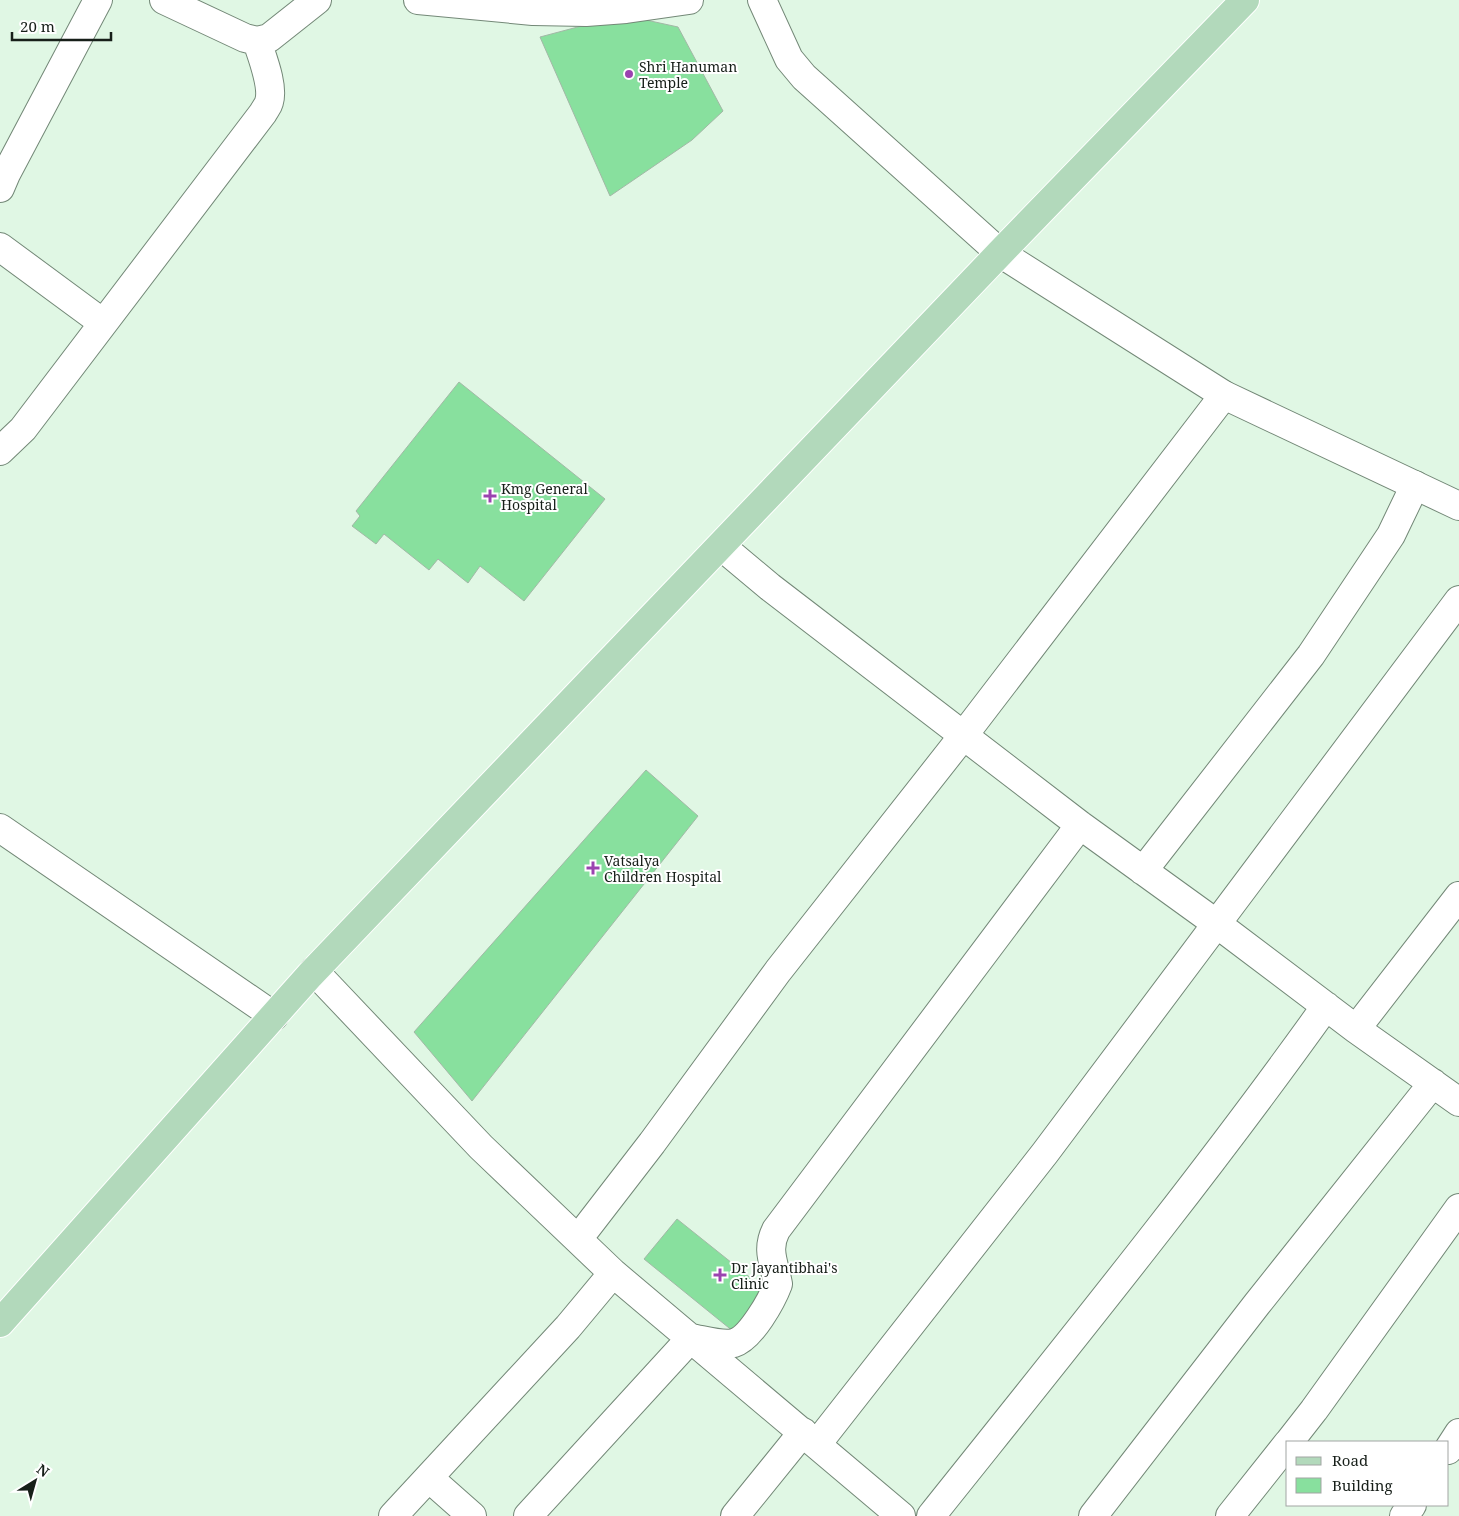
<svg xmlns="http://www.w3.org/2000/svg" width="1459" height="1516" viewBox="0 0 1459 1516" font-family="'Noto Serif',serif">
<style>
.building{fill:#88e09e;stroke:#a2b8a6}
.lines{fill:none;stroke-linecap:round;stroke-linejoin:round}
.street-casing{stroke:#738877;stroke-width:30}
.secondary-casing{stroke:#738877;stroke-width:30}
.primary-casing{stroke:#fff;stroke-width:30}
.street{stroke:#fff;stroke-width:28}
.secondary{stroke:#fff;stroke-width:28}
.primary{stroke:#b2d9bb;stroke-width:28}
.poi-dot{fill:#9b43b0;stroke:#fff;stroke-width:2}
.labels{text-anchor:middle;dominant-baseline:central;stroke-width:4;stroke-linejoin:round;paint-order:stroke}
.poi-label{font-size:14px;fill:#171f19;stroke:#fff;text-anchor:start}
</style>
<rect width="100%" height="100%" fill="#e0f7e4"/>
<path class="building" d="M 623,15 L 678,27 L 723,111 L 692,140 L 610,196 L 540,37 Z
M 459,382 L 605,499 L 524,601 L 480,566 L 468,583 L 438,559 L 429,570 L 384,534 L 376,544 L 352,526 L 360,516 L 356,511 Z
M 646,770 L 698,816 L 472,1101 L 414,1032 Z
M 677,1219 L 767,1291 L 734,1332 L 644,1259 Z"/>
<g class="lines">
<defs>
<path id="street" d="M 164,0 L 245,38 L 257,41 L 269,38 L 317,0
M 418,0 L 533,11 L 586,12 L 626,9 L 689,0
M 0,188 L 6,174 L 98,0
M 0,247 L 103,323
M 0,451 L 23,429 L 263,113 C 265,109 268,106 269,102 C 274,86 262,57 257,41
M 721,546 L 770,587 L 1080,825 L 1217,924 L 1356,1029 L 1459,1102
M 0,828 L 274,1016
M 1143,871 L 1311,655 L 1391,535 L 1415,485
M 314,971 L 481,1147 L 613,1273 L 901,1516
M 1356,1029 L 1459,896
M 578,1239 L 652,1143 L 778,971 L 963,736 L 1224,395
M 1289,1442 L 1314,1410 L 1459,1208
M 817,1444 L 1045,1153 L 1459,600
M 1448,1450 L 1459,1433
M 429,1478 L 472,1516
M 393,1516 L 568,1327 L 613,1273
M 528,1516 L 691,1338 C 703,1340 723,1346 734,1343 C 751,1338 772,1300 778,1284 C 774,1262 766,1250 776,1230 L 1080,825
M 735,1516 L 803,1432
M 931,1516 C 1065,1348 1201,1181 1326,1006
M 1093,1516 L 1257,1304 L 1433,1083
M 1230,1516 L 1288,1443
M 1404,1516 L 1412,1505"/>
<path id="secondary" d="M 762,0 L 789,59 L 804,77 L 1000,253 L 1224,395 L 1459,506"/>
<path id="primary" d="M 0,1323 L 310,975 L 1000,253 L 1245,0"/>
</defs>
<use href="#street" class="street-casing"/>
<use href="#secondary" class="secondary-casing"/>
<use href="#primary" class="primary-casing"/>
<use href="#street" class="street"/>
<use href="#secondary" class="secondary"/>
<use href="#primary" class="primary"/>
</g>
<g class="poi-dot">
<circle cx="629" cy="74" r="5"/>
<path d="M487.5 488.5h5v5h5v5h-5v5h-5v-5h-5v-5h5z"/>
<path d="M590.5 860.5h5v5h5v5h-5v5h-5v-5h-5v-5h5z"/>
<path d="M717.5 1267.5h5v5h5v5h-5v5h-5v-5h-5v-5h5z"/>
</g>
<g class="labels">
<g class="poi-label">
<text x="639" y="66">Shri Hanuman<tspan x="639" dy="16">Temple</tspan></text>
<text x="501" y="488">Kmg General<tspan x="501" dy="16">Hospital</tspan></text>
<text x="604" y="860">Vatsalya<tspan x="604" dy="16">Children Hospital</tspan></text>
<text x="731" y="1267">Dr Jayantibhai's<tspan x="731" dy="16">Clinic</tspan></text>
</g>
</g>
<rect x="1286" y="1441" width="162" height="65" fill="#ffffff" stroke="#a2a5a3"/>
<rect x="1296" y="1457" width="25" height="8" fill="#b2d9bb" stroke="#a2a5a3"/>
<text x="1332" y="1466" font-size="15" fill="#171f19">Road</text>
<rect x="1296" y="1478" width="25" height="15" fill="#88e09e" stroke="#a2a5a3"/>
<text x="1332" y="1491" font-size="15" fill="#171f19">Building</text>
<g transform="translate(35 1481) rotate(37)" stroke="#ffffff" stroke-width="4" paint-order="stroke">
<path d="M0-4L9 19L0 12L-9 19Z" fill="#171f19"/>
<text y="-8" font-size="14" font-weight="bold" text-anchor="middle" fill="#171f19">N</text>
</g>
<path d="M12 32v8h99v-8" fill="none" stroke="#171f19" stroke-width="2.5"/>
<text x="20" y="32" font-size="15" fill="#171f19" stroke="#ffffff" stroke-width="4" paint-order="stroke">20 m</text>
</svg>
